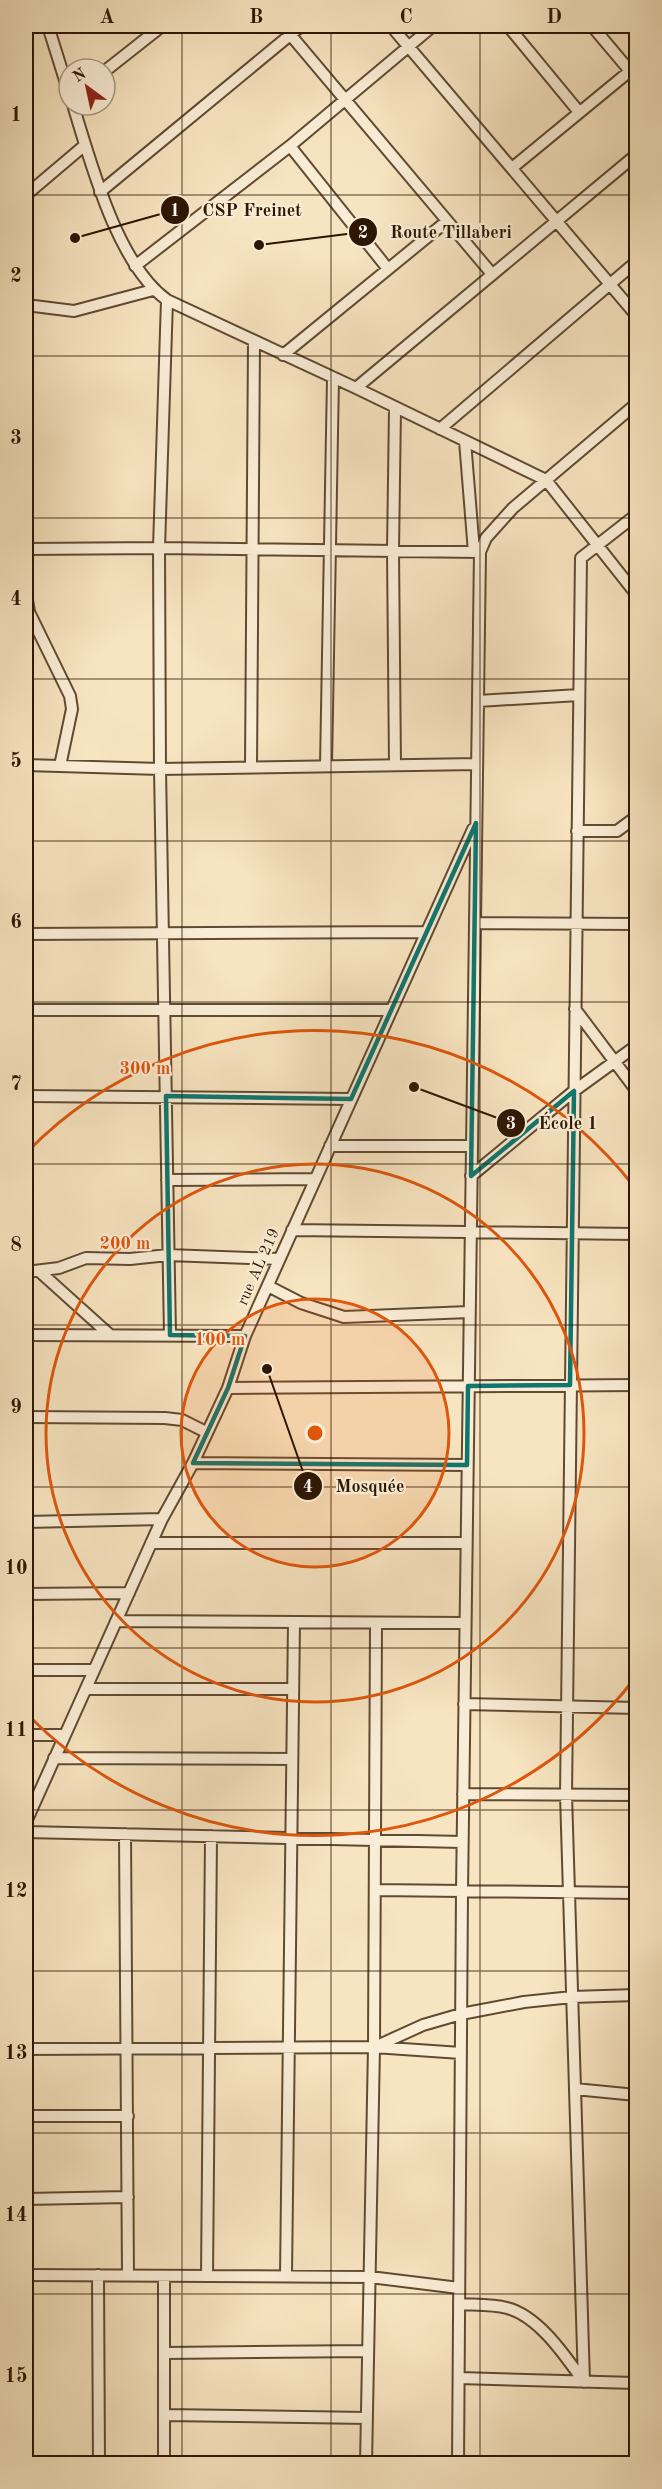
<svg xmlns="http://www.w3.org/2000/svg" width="662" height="2489" viewBox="0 0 662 2489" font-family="'Old Standard TT',serif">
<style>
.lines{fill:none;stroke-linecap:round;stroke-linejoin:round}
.minor-casing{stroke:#604a32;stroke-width:14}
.minor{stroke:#faedd6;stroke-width:10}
.marked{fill:none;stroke:#0f766e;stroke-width:4.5;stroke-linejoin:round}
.grid{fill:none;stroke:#2d1603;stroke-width:1.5;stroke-opacity:0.55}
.ring{fill:none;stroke:#df560c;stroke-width:3}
.labels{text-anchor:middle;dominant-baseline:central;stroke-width:4.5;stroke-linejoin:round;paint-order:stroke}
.street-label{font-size:16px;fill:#2d1603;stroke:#faedd6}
.centre{fill:#df560c;stroke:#faedd6;stroke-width:3}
.ring-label{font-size:18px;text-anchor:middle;font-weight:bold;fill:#df560c;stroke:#faedd6;stroke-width:4.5;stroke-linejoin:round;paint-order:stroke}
.leader{fill:none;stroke:#2d1603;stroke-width:2}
.callout-dot{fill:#2d1603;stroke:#faedd6;stroke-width:2}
.mark-label{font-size:18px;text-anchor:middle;font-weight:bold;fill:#fff}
.callout-label{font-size:18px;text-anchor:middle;font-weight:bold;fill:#2d1603;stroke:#faedd6;stroke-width:4.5;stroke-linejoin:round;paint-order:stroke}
.neatline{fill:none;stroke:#2d1603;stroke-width:2}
.grid-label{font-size:20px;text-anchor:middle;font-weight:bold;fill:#2d1603}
</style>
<rect width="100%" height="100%" fill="#f7e4c0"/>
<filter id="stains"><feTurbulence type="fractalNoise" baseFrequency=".00333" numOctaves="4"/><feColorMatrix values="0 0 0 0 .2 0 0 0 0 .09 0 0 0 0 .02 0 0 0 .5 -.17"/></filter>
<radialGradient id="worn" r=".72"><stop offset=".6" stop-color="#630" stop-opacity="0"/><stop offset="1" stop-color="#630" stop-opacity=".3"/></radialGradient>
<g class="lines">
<defs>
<path id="minor" d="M 48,26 L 69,93
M 283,26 L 492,274
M 391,26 L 636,315
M 508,26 L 579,112
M 592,26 L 630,71
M 105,71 L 162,26
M 73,105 C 91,163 117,264 167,300 L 356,388 L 546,480 L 636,594
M 290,146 L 388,269
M 512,168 L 636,66
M 100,192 L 301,26
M 26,195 L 85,145
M 135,266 L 290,146 L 433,26
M 167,300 L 159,548 L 160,769 L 170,1335
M 26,305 L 74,311 L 153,290
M 283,355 L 447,221
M 356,388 L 636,155
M 440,429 L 636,262
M 465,441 L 474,552
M 26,549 L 159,548 L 480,552
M 26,594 L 29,612 L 70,696 L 72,709 L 60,766
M 478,701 L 579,695
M 26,765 L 160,769 L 477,764
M 395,765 L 393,551 L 395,408
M 326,766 L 333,378
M 251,767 L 254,342
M 577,831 L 617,831 L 636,817
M 475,923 L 636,924
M 26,934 L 426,932
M 575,1009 L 636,1090
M 26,1010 L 391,1010
M 26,1096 L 351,1099
M 330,1146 L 472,1146
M 471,1176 L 574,1091 L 636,1046
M 167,1180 L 315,1179
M 292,1230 L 636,1234
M 39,1271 L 110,1335
M 26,1272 L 59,1268 L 86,1258 L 130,1259 L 168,1255 L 279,1259
M 268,1286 L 301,1303 L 344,1317 L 469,1312
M 26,1335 L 245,1336
M 228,1388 L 636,1385
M 26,1417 L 165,1418 L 182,1420 L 206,1432
M 193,1463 L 467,1465
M 26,1522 L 162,1519
M 151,1543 L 466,1543
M 26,1594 L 129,1593
M 116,1621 L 465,1623
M 26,1670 L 94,1670
M 86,1689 L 293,1689
M 464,1704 L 636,1708
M 26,1735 L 65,1735
M 54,1758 L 292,1759
M 463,1794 L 636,1795
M 26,1822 L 162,1519 L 193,1463 L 228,1388 L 245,1336 L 473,829
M 26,1832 L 462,1842
M 125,1834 L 128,2275
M 375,1890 L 636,1893
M 377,2046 L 423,2025 L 461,2014 L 524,2002 L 572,1997 L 636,1995
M 26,2049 L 374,2047 L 461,2053
M 575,2089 L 636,2095
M 26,2116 L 128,2116
M 26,2199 L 128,2197
M 26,2275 L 370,2277 L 459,2288
M 98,2275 L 99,2464
M 207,2276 L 211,1836
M 286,2276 L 294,1622
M 459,2304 C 474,2305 492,2304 507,2308 C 539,2316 566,2357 584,2382
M 165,2353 L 368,2351
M 459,2378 L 636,2383
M 584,2382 L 566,1795 L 581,558 L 636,515
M 165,2415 L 367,2418
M 164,2464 L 164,2276
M 366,2464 L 374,2047 L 376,1624
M 458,2464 L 462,1891 L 480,552 L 486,538 L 513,508 L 636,404"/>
</defs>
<use href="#minor" class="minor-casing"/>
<use href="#minor" class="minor"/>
</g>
<path class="marked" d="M 476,823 L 471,1176 L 574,1091 L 570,1385 L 468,1386 L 467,1465 L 193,1463 L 228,1388 L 245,1336 L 170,1335 L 166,1096 L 351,1099 Z"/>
<path class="grid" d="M 182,26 L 182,2464M 331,26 L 331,2464M 480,26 L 480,2464M 26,195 L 636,195M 26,356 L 636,356M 26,518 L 636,518M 26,679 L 636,679M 26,841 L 636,841M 26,1002 L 636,1002M 26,1164 L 636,1164M 26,1325 L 636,1325M 26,1487 L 636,1487M 26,1648 L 636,1648M 26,1810 L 636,1810M 26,1971 L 636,1971M 26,2133 L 636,2133M 26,2294 L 636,2294"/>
<circle cx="315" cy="1433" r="134" fill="#df560c" fill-opacity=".12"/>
<g class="ring">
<circle cx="315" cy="1433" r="134"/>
<circle cx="315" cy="1433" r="269"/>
<path d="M635 1678A403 403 0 0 1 28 1715M28 1151A403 403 0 0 1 635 1188"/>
</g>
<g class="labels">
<g class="street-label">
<text transform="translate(259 1267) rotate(-66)">rue AL 219</text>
</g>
</g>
<circle cx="315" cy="1433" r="9" class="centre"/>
<g class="ring-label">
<text x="145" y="1074">300 m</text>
<text x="125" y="1249">200 m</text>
<text x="220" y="1345">100 m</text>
</g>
<path class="leader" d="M75 238L175 210M259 245L363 232M414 1087L511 1123M267 1369L308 1486"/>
<g class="callout-dot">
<circle cx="75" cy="238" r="6"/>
<circle cx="259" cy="245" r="6"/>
<circle cx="414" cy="1087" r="6"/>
<circle cx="267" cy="1369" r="6"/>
<circle cx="175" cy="210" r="15"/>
<circle cx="363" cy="232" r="15"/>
<circle cx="511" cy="1123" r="15"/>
<circle cx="308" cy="1486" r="15"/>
</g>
<g class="mark-label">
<text x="175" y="216">1</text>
<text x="363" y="238">2</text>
<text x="511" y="1129">3</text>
<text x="308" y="1492">4</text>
</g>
<g class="callout-label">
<text x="252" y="216">CSP Freinet</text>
<text x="451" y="238">Route Tillaberi</text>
<text x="568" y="1129">École 1</text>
<text x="370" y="1492">Mosquée</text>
</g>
<rect width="662" height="2489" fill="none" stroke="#f7e4c0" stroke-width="66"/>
<g transform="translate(87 87) rotate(327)"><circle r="28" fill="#faedd6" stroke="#a89782" stroke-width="1.5"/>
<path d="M0-4.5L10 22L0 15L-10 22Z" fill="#8f2418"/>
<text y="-9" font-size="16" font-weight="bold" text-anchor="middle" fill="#2d1603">N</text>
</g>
<rect x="33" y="33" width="596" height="2423" class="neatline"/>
<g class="grid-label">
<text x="107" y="23">A</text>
<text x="256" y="23">B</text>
<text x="406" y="23">C</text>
<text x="554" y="23">D</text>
<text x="16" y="121">1</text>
<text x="16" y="282">2</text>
<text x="16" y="444">3</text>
<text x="16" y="605">4</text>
<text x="16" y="767">5</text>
<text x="16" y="928">6</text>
<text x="16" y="1090">7</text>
<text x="16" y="1251">8</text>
<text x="16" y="1413">9</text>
<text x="16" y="1574">10</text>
<text x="16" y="1736">11</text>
<text x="16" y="1897">12</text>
<text x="16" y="2059">13</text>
<text x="16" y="2221">14</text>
<text x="16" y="2382">15</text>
</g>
<rect width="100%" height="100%" filter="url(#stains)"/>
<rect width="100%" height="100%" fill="url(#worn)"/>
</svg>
